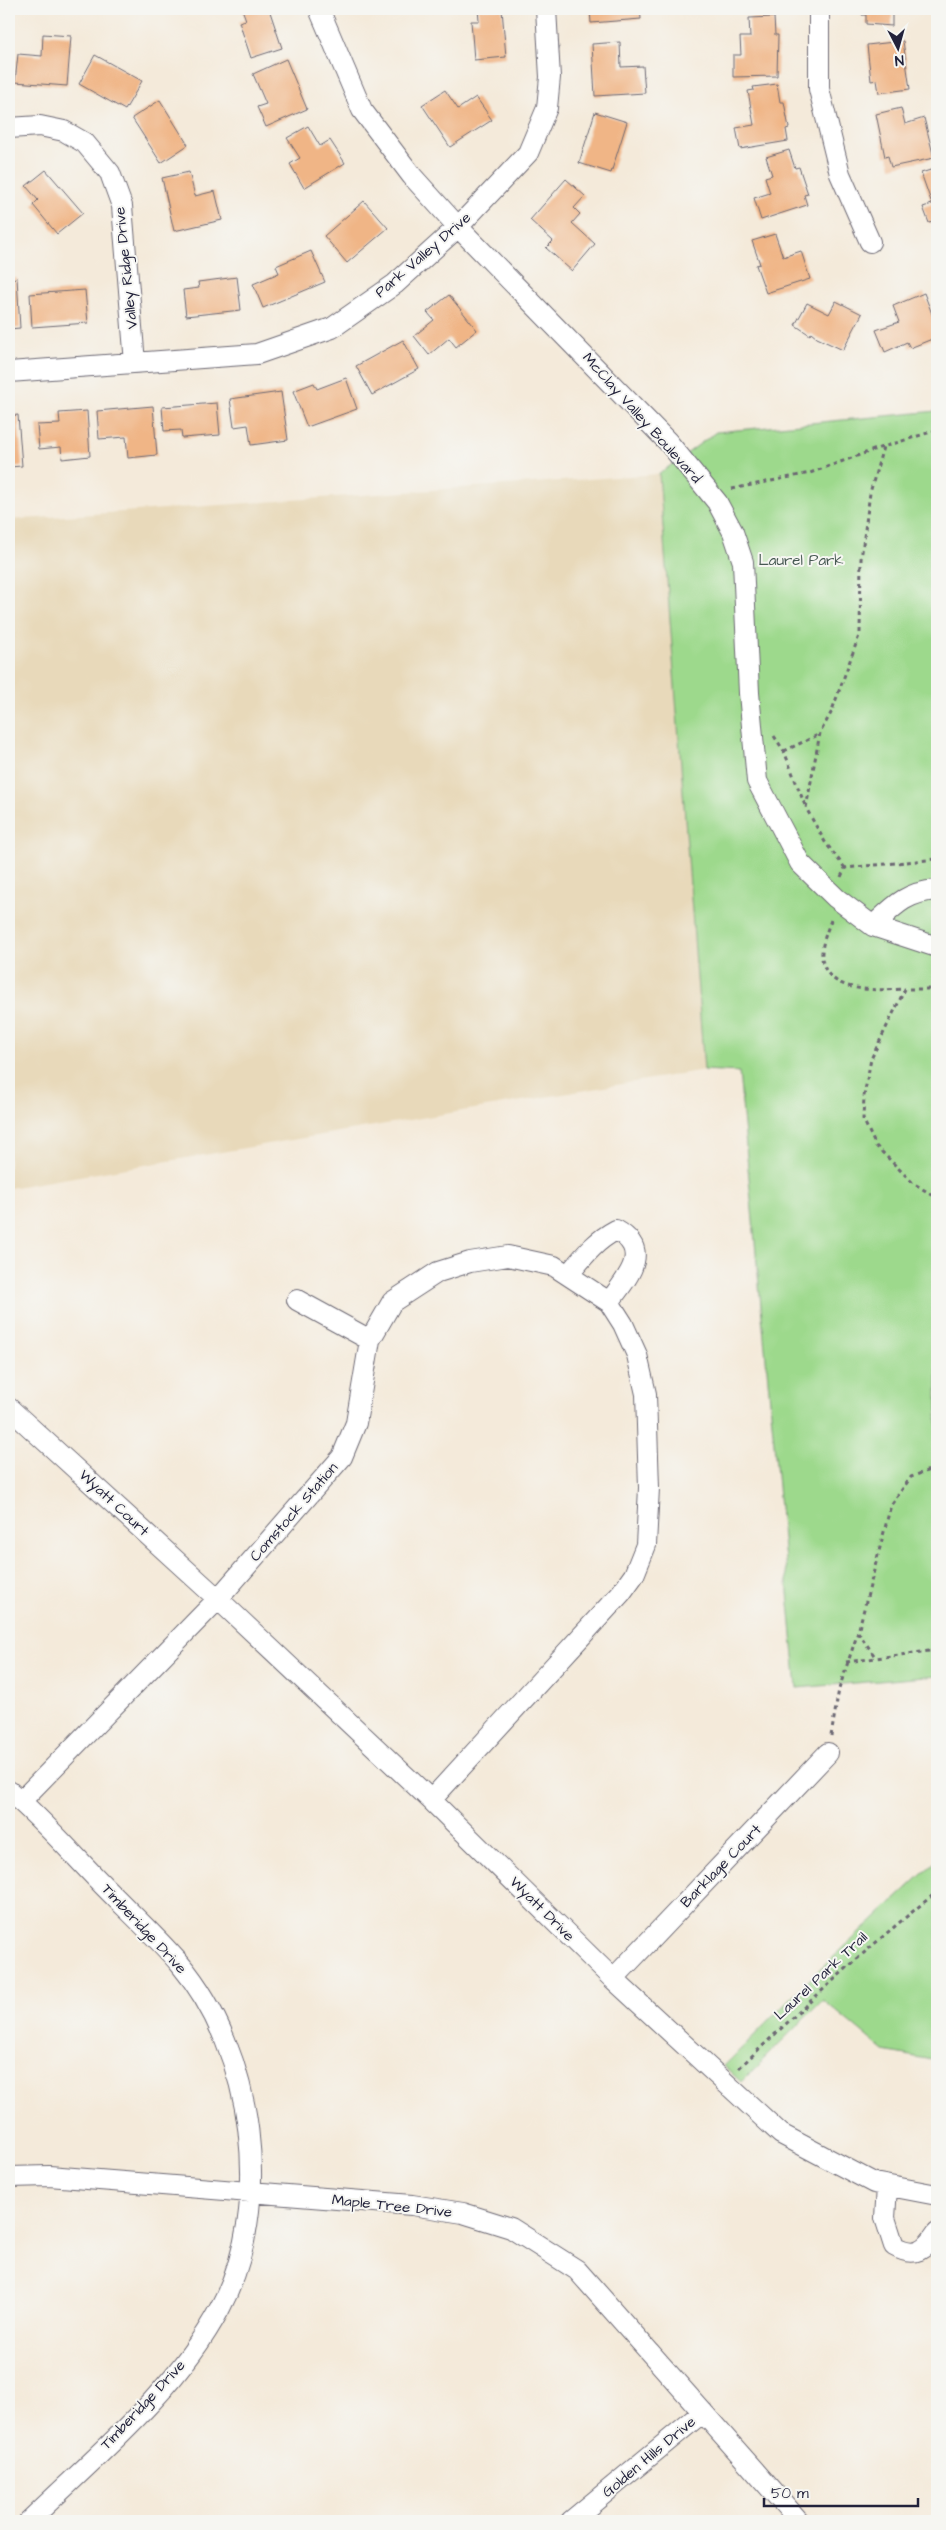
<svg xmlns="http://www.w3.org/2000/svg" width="946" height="2530" viewBox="0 0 946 2530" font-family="'Architects Daughter',sans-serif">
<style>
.built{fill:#e8d9ba}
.green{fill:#9dd98c;stroke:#607e64}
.building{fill:#f0b586}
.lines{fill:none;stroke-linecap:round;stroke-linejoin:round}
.minor-casing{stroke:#6c6873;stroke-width:22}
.path{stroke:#6c6873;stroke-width:3;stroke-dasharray:4 4;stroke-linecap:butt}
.minor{stroke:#fff;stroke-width:20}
.labels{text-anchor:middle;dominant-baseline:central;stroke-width:4;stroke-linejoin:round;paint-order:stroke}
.street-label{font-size:15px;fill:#22223b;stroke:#f6f6f2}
.park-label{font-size:15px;fill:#475953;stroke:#f6f6f2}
</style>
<rect width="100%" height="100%" fill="#f6f6f2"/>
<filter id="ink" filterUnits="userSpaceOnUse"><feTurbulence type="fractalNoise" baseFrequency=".02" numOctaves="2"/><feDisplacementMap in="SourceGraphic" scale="10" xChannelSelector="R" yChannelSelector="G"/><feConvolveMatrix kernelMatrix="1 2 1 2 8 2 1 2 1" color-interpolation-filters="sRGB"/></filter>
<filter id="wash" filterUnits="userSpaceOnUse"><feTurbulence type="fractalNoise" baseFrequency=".0096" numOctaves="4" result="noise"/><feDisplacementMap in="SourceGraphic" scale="20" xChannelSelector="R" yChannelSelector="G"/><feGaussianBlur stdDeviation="1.12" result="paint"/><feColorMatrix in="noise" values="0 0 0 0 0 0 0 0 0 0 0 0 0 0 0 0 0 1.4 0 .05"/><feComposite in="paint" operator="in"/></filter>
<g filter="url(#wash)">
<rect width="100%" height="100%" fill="#f4eada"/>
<path class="built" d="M 659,474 L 704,1070 L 9,1188 L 9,520 Z"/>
<path class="green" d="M 937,411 L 937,1676 L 797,1688 L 739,1072 L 704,1070 L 659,474 L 716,432 Z
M 937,1860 L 937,2061 L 884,2051 L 823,2000 L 741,2082 L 724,2066 L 807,1982 Z"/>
<g id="blocks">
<path class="building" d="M 242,9 L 269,9 L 282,48 L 251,58 L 239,22 L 246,20 Z
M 478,9 L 502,9 L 506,57 L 474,60 L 471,21 L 479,21 Z
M 590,9 L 640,9 L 641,19 L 591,23 Z
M 862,9 L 900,9 L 900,14 L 892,14 L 892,26 L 866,24 L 866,15 L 862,15 Z
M 774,17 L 775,35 L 778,35 L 777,76 L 733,77 L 733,55 L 741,55 L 740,37 L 750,37 L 749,18 Z
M 43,34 L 71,36 L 67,86 L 15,82 L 18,54 L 42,56 Z
M 903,41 L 910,89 L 879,93 L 877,80 L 871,81 L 867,45 Z
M 620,42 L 621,67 L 643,66 L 645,93 L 595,96 L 592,44 Z
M 95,55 L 142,81 L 125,110 L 79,84 Z
M 286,59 L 307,109 L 266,127 L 257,107 L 266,104 L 253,74 Z
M 777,84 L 780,102 L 784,102 L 789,128 L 786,129 L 788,141 L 740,149 L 736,128 L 754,125 L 748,91 L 754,90 L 753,87 Z
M 445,90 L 458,109 L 476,97 L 492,120 L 450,147 L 422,105 Z
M 160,100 L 188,145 L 161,163 L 132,118 Z
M 901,108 L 905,124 L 924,118 L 934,158 L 891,167 L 888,156 L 885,157 L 876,114 Z
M 595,112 L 627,122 L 611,173 L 579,163 Z
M 308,126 L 320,146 L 330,140 L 345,163 L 304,188 L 290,164 L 300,158 L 287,138 Z
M 789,150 L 795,168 L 799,167 L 808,194 L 804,195 L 807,205 L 761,220 L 754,198 L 770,193 L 765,177 L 772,175 L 766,157 Z
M 937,168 L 937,227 L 935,221 L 929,223 L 923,207 L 932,204 L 921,173 Z
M 46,170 L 83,213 L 57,234 L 33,205 L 38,200 L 26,186 Z
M 189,172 L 195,196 L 215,191 L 222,220 L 174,231 L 162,178 Z
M 566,179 L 585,196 L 574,208 L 580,214 L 572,223 L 595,244 L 572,271 L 546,248 L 553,241 L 530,220 Z
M 9,195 L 12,221 L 9,222 Z
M 364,201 L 388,228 L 347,263 L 324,236 Z
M 775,234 L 783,257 L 801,251 L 810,279 L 766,293 L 756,265 L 760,264 L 752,241 Z
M 311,251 L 325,282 L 263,308 L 253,284 L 279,273 L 276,266 Z
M 237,277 L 241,310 L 186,316 L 183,290 L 199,288 L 198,282 Z
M 17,278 L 20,328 L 9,329 L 9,279 Z
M 85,290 L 88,323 L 32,327 L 30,294 Z
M 924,293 L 937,327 L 937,337 L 910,348 L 907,342 L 885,352 L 876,330 L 899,322 L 893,306 Z
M 449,295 L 477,330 L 456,347 L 449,338 L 429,355 L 414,336 L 434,320 L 427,312 Z
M 836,301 L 862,314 L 843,350 L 817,338 L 811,333 L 810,335 L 795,325 L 807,303 L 829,314 Z
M 403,340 L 419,369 L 372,395 L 356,366 Z
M 346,378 L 357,409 L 307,427 L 293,391 L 314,383 L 317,389 Z
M 281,392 L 288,440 L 251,445 L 248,425 L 234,427 L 230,399 Z
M 217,403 L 220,435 L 182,438 L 181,430 L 164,431 L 162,407 Z
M 153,406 L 157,455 L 128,458 L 126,437 L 99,439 L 97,411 Z
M 87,411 L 90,456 L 62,459 L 61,447 L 39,449 L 37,425 L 60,424 L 59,413 Z
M 18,415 L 22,466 L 9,467 L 9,416 Z"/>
</g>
</g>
<g filter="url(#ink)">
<use href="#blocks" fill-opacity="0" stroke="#6c6873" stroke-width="1"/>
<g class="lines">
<defs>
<path id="minor" d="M 319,9 L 362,110 L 412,176 L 458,227 L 668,442 L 717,502 L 733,532 L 743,562 L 749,693 L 757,781 L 800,863 L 836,898 L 873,926 L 937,947
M 819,9 L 819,89 L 840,174 L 870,242
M 9,128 L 40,126 L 64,131 L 85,143 L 110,173 L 122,206 L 135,363
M 9,372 L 257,354 L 332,328 L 395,284 L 458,227 L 528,153 L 547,108 L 550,77 L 546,9
M 873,926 C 894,906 906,892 937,890
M 568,1275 C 583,1257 595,1241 616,1230 C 653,1251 627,1278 609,1302
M 297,1300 L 370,1340
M 9,1408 L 218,1599 L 431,1800 L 613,1979 L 781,2134 L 874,2183 L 937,2195
M 9,1791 C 41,1818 69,1850 98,1880 C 125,1908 155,1935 180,1964 C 254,2052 275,2205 220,2308 C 176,2391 96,2456 29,2521
M 21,1801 L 218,1599 L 342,1457 L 356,1423 L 370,1340 L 392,1302 L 438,1272 L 470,1262 L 508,1256 L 554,1266 L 609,1302 L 623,1324 L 637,1355 L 646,1394 L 649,1488 L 646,1545 L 634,1575 L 621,1593 L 431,1800
M 613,1979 L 828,1753
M 9,2177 L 49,2176 L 412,2205 L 463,2213 L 511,2228 L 577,2270 L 799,2521
M 887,2187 L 885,2218 L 894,2246 C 915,2258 925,2250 937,2232
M 571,2521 L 703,2412"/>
</defs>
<use href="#minor" class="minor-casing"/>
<path class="path" d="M 732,489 L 810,473 L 882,447
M 774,736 L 784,751 L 806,808
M 784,751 L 820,734
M 845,868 L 825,842 L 806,808 L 820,733 L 831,713 L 860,633 L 861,559 L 870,493 L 883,447 L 937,430
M 841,877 L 845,868 L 937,859
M 831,920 C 827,931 821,945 822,958 C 827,995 878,990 905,989
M 937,989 L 905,989 L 871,1059 L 864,1096 L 863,1119 L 876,1146 L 913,1183 L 937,1198
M 858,1632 L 876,1658
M 846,1662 L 937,1650
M 831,1736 L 839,1689 L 858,1632 L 891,1505 L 911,1477 L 937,1467
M 739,2068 C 804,2007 867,1947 937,1892"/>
<use href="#minor" class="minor"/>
</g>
</g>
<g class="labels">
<g class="street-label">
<text transform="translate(423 255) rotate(-41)">Park Valley Drive</text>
<text transform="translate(126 268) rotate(-96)">Valley Ridge Drive</text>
<text transform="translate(642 418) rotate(48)">McClay Valley Boulevard</text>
<text transform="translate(114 1503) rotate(43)">Wyatt Court</text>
<text transform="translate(294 1512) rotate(-49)">Comstock Station</text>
<text transform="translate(721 1866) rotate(-46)">Barklage Court</text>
<text transform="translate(542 1909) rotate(45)">Wyatt Drive</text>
<text transform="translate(144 1929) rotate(47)">Timberidge Drive</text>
<text transform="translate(821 1976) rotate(-43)">Laurel Park Trail</text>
<text transform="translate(392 2206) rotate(6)">Maple Tree Drive</text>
<text transform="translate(143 2405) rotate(-47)">Timberidge Drive</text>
<text transform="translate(649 2457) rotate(-40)">Golden Hills Drive</text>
</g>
<g class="park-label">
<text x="801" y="560">Laurel Park</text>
</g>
</g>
<rect width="946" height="2530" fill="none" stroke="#f6f6f2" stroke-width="30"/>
<g transform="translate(898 48) rotate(174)" stroke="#f6f6f2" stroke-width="4" paint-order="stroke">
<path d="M0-4L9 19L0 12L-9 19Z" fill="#22223b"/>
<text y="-8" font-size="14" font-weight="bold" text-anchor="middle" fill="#22223b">N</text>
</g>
<path d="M764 2498v8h154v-8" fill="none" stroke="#22223b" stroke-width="2.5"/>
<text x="771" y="2498" font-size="15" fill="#22223b" stroke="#f6f6f2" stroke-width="4" paint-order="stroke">50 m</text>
</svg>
